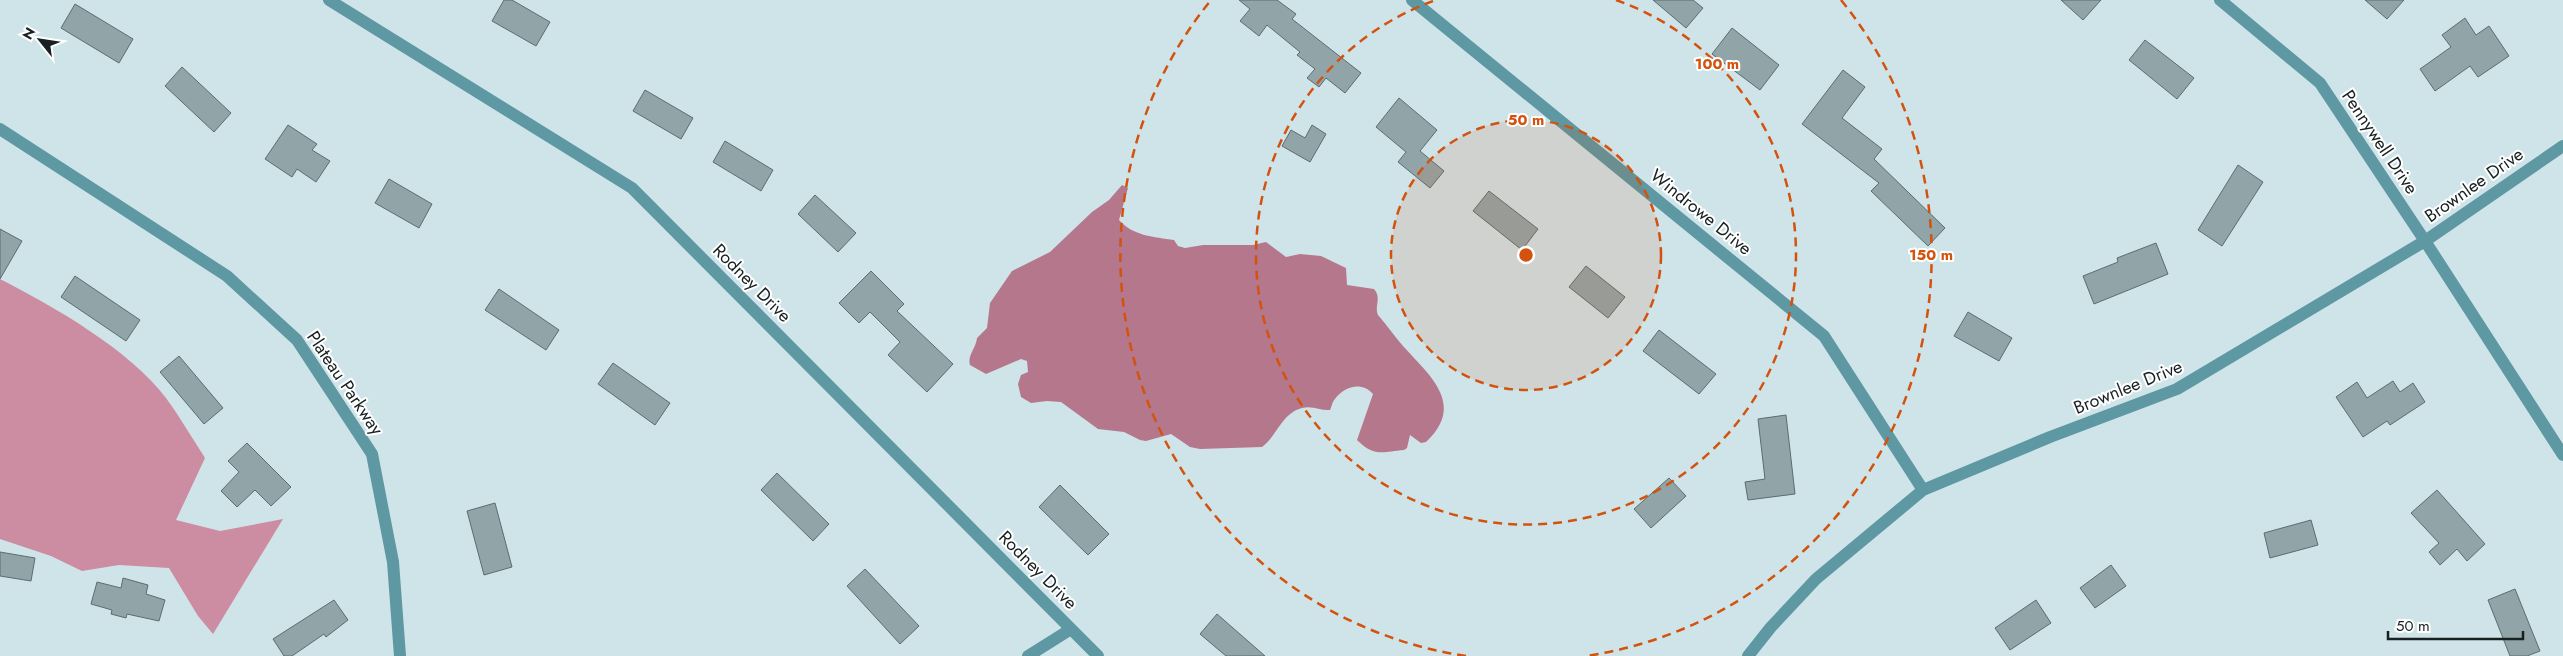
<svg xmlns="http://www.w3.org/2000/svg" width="2563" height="656" viewBox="0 0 2563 656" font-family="Jost,sans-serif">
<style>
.forest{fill:#cc8ca1}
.water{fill:#b5778b}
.building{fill:#91a5a9;stroke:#5a6d71}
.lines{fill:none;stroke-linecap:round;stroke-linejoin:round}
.minor{stroke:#5d98a3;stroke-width:12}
.ring{fill:none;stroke:#d3530e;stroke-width:2.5;stroke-dasharray:9 6}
.labels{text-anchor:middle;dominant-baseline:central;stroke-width:4;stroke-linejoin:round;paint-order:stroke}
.street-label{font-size:18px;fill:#182022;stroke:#fff}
.centre{fill:#d3530e;stroke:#fff;stroke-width:2.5}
.ring-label{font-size:15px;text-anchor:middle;font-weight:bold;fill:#d3530e;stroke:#fff;stroke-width:4;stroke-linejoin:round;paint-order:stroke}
</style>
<rect width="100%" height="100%" fill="#cfe4e9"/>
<path class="forest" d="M 0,279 C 53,306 130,350 166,398 C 180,417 192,438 205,458 L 176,520 L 220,531 L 283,519 L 213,634 L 198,616 L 169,568 L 119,565 L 82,571 L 51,556 L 0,539 Z"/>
<path class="water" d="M 1122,185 L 1128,188 L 1119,220 C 1133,236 1154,237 1174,240 L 1178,246 L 1185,248 L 1203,245 L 1253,245 L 1266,242 L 1286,257 L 1300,254 L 1321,256 L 1346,268 L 1347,285 L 1374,289 C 1382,298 1374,306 1378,315 C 1387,325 1394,336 1403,346 C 1430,376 1466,404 1426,442 L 1421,443 L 1410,435 L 1407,448 L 1404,450 C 1382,452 1374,457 1357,440 L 1373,394 C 1362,381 1344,386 1335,399 C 1332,402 1332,406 1330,410 C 1321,411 1313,405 1302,408 C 1282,413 1277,436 1262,447 L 1200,449 L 1190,447 L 1171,434 L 1146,441 L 1140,440 L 1124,432 L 1098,429 L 1061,402 L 1047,401 L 1031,403 L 1021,397 L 1018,384 L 1021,375 L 1028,372 L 1027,361 L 1021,359 L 986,374 L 970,365 C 967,356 976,348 977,338 L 987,328 L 990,303 L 1012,271 L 1050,252 L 1092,212 L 1109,200 Z"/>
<path class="building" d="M 504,0 L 512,0 L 550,22 L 536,46 L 492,21 Z
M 1239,0 L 1277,0 L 1296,14 L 1292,19 L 1361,73 L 1345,93 L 1326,78 L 1319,87 L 1307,78 L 1315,69 L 1297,55 L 1300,52 L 1267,25 L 1259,36 L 1240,21 L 1250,9 Z
M 1653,0 L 1693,0 L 1703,8 L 1686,28 Z
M 2061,0 L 2101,0 L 2083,20 Z
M 2365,0 L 2404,0 L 2387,19 Z
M 75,4 L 133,39 L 119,63 L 61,28 Z
M 2465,18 L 2476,35 L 2489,26 L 2509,56 L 2478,77 L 2470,66 L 2435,91 L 2420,69 L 2451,47 L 2442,35 Z
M 1732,28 L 1779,65 L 1760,90 L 1712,54 Z
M 2145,40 L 2194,78 L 2177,99 L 2129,60 Z
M 182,67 L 231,113 L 214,132 L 165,86 Z
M 1843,70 L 1865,87 L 1842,118 L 1882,149 L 1874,159 L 1945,228 L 1928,246 L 1871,191 L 1879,183 L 1802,124 Z
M 645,90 L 693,118 L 681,139 L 633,111 Z
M 1399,98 L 1437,130 L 1420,151 L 1444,171 L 1430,188 L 1398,162 L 1406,152 L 1376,127 Z
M 288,125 L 317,144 L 312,150 L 330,161 L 316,182 L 297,169 L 292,177 L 265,159 Z
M 1312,125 L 1326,134 L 1310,162 L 1282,146 L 1291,130 L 1305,138 Z
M 725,141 L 773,170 L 761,191 L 713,162 Z
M 2238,165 L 2263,182 L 2222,246 L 2198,230 Z
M 389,179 L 432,204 L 419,228 L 375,203 Z
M 1489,191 L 1538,229 L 1522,250 L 1473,211 Z
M 815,195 L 856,233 L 838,252 L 798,214 Z
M 0,229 L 22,241 L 0,279 Z
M 2156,243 L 2168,274 L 2094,304 L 2083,276 L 2118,262 L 2117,258 Z
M 1586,266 L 1625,297 L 1608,318 L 1569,287 Z
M 871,271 L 904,304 L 897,311 L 953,364 L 927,392 L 888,355 L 900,342 L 870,312 L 859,323 L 839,303 Z
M 75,276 L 140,320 L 126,341 L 61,297 Z
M 499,289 L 559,330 L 546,350 L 485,310 Z
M 1968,312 L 2012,338 L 1999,361 L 1954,336 Z
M 1659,330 L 1716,374 L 1699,394 L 1643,351 Z
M 179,356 L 223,408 L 204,424 L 160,372 Z
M 613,363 L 670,403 L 655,425 L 598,384 Z
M 2393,381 L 2400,392 L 2413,383 L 2425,402 L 2390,425 L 2387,421 L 2363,437 L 2336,397 L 2357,382 L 2367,398 Z
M 1786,415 L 1795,494 L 1748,500 L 1745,482 L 1765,479 L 1758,419 Z
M 247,443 L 291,487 L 271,506 L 255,490 L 237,507 L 221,491 L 239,472 L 228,461 Z
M 777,473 L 829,524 L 813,541 L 761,490 Z
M 1669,478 L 1686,496 L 1651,528 L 1634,509 Z
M 1060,485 L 1109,534 L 1088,555 L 1039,507 Z
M 2437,490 L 2485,544 L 2467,561 L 2457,549 L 2440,565 L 2429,552 L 2439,543 L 2411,513 Z
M 495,503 L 512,567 L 484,575 L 467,511 Z
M 2311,520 L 2318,545 L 2270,558 L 2264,533 Z
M 0,552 L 35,558 L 31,581 L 0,576 Z
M 2111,565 L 2126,586 L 2095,608 L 2080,588 Z
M 865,569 L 919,626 L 900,644 L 847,586 Z
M 123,578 L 148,585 L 146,594 L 165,600 L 159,621 L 127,614 L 126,618 L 111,614 L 112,610 L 91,604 L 97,582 L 121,588 Z
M 2515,589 L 2540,651 L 2527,656 L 2510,656 L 2488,600 Z
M 334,600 L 348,620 L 326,637 L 324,634 L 292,656 L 284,656 L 273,639 Z
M 2036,600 L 2051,623 L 2010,650 L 1995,628 Z
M 1217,614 L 1265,656 L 1226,656 L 1200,634 Z"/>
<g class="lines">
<path class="minor" d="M 329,0 L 632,188 L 1098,656
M 1412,0 L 1824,336 L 1923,490
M 2220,0 L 2320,83 L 2425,241 L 2563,455
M 0,129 L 227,276 L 297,340 L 372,454 L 393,562 L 400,656
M 1028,656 L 1071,629
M 1748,656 L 1771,627 L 1816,579 L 1923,490 L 2050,437 L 2177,389 L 2425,241 L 2563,146"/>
</g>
<circle cx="1526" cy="255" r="135" fill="#d3530e" fill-opacity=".12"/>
<g class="ring">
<circle cx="1526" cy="255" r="135"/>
<path d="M1616 0A270 270 0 1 1 1436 0"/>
<path d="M1466 656A405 405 0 0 1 1211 0M1841 0A405 405 0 0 1 1586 656"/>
</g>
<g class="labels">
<g class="street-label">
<text transform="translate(2380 142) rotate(56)">Pennywell Drive</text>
<text transform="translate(2474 185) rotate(-35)">Brownlee Drive</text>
<text transform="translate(1701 212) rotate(39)">Windrowe Drive</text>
<text transform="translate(752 283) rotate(45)">Rodney Drive</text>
<text transform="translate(345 383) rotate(56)">Plateau Parkway</text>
<text transform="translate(2128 387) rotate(-22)">Brownlee Drive</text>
<text transform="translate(1038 570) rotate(45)">Rodney Drive</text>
</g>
</g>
<circle cx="1526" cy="255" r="8" class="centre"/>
<g class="ring-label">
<text x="1717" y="69">100 m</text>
<text x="1526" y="125">50 m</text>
<text x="1931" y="260">150 m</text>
</g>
<g transform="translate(40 40) rotate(300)" stroke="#ffffff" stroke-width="4" paint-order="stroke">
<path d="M0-4L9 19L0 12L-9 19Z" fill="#182022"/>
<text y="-8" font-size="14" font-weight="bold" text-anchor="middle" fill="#182022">N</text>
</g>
<path d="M2388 631v8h135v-8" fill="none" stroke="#182022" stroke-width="2.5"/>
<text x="2396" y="631" font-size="15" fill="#182022" stroke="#ffffff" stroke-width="4" paint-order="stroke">50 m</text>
</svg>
